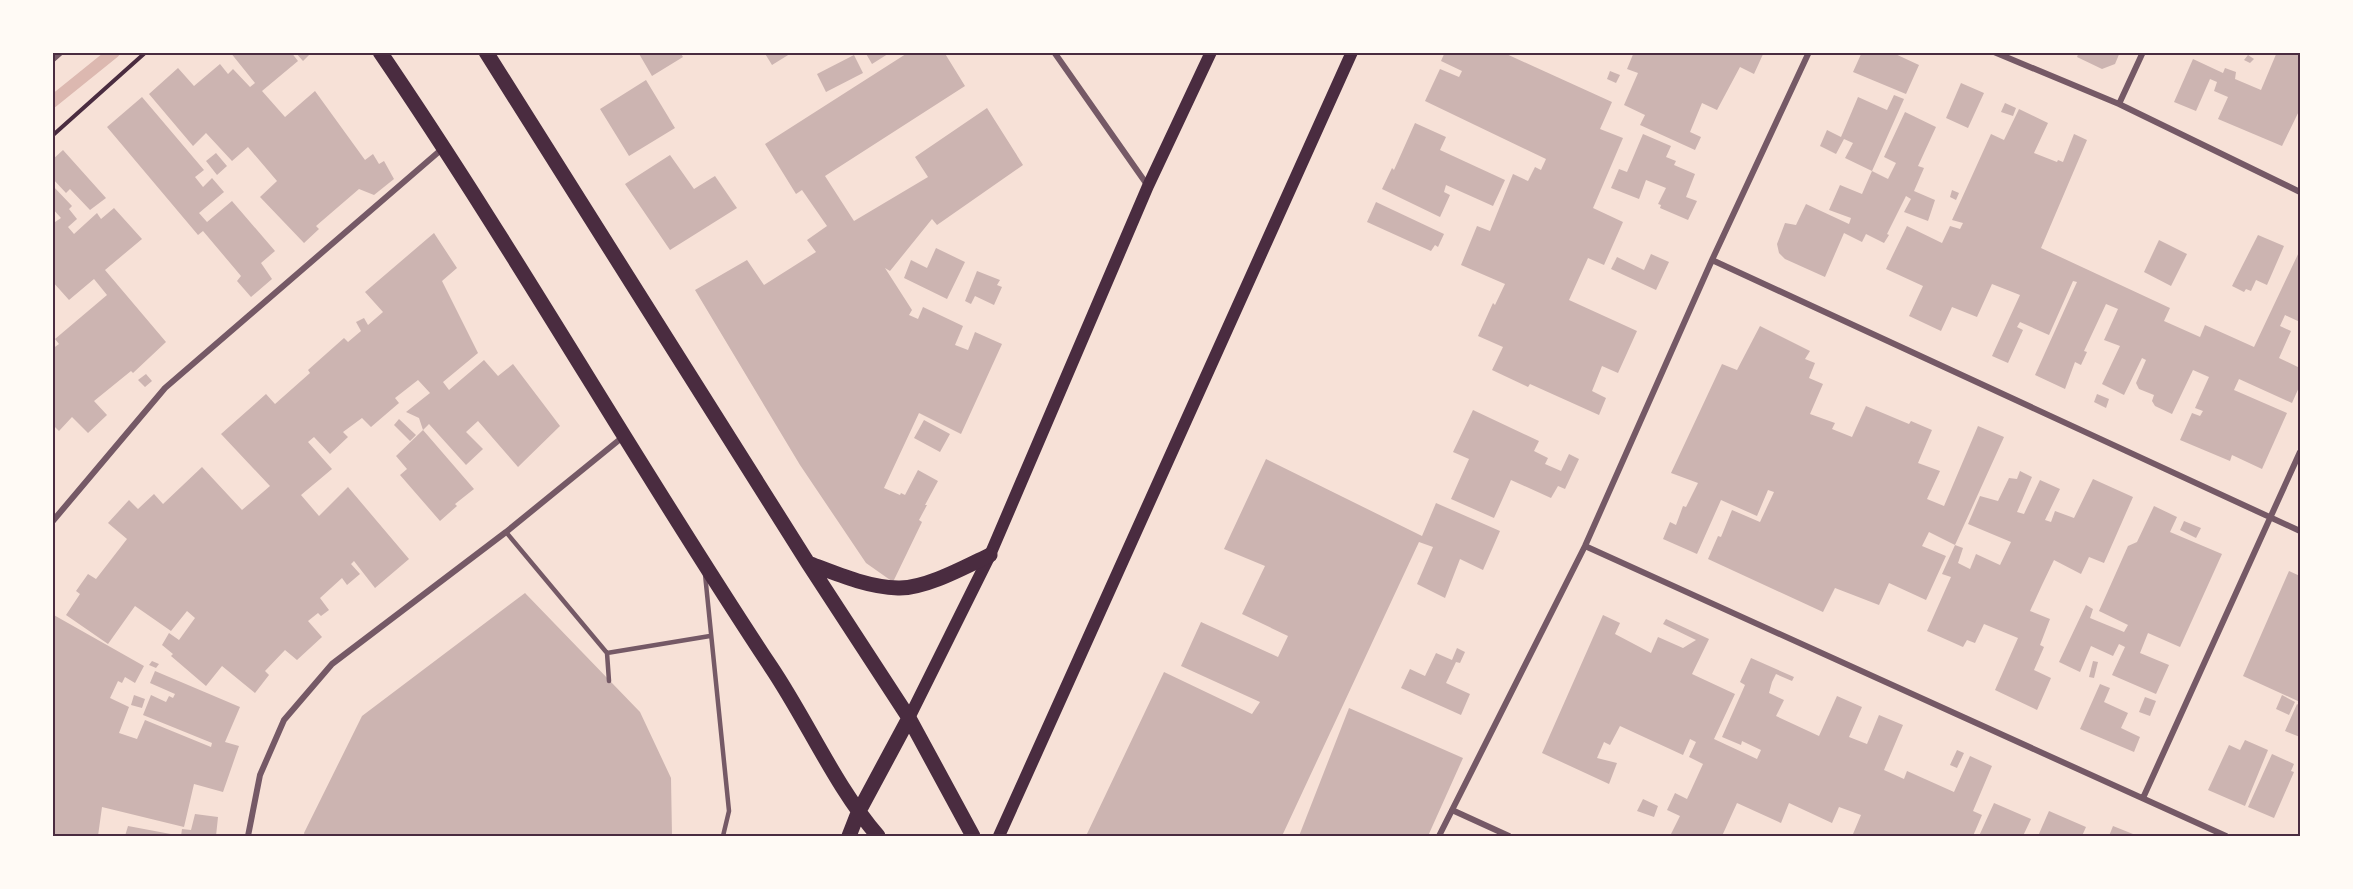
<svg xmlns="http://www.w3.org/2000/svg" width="2353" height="889" viewBox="0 0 2353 889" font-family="'DejaVu Sans',sans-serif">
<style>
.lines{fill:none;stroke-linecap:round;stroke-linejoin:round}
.stream{stroke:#dcb8b0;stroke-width:12}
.building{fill:#ccb4b1}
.path{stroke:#4a2c40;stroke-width:4}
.service{stroke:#755966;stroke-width:4.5}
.minor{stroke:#755966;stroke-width:6}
.secondary{stroke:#4a2c40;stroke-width:12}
.primary{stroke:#4a2c40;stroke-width:15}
.neatline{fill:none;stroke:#4a2c40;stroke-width:2}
</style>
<rect width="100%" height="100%" fill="#f7e1d7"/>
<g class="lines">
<path class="stream" d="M 52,102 L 114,52"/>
</g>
<path class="building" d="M 230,52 L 291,52 L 298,61 L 262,91 L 285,117 L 315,91 L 365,160 L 373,154 L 379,164 L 384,161 L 394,179 L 374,195 L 359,189 L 316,226 L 319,229 L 304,243 L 260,197 L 277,181 L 248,147 L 232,161 L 206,133 L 193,146 L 149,94 L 178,68 L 194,86 L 220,64 L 228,74 L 233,69 L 250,87 L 255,83 Z
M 295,52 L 312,52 L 303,61 Z
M 638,52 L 680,52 L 683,57 L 652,76 Z
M 764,52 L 793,52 L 772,65 Z
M 865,52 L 891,52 L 872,64 Z
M 909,52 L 944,52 L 965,86 L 825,176 L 854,221 L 928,177 L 915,157 L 987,108 L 1023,165 L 937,225 L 932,219 L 890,271 L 885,268 L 912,310 L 909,315 L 918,319 L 923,307 L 963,326 L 955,345 L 968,350 L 975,332 L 1002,344 L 961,434 L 919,413 L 884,488 L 900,495 L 901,493 L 905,495 L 918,470 L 938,481 L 925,505 L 927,505 L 919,520 L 922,522 L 893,582 L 866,563 L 800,465 L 695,290 L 747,260 L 764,285 L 816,252 L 807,240 L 827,226 L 802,190 L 796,194 L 765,144 Z
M 1445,52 L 1502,52 L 1612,102 L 1600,129 L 1623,138 L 1593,208 L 1623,222 L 1604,265 L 1588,258 L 1569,300 L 1637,331 L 1618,373 L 1602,366 L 1592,391 L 1606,398 L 1599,415 L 1530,384 L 1528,387 L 1492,370 L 1503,347 L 1478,336 L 1493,303 L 1495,305 L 1505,284 L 1461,265 L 1477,226 L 1490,231 L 1513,174 L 1528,181 L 1535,167 L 1541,170 L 1546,159 L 1425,101 L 1440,69 L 1459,77 L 1462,71 L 1441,61 Z
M 1634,52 L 1764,52 L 1754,74 L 1740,67 L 1717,110 L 1702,103 L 1690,132 L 1701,137 L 1695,150 L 1640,125 L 1645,115 L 1624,105 L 1638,73 L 1627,69 Z
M 1862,52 L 1891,52 L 1919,65 L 1906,94 L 1853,72 Z
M 2079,52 L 2120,52 L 2115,64 L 2102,69 L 2077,57 Z
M 2277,52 L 2300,52 L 2300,109 L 2282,146 L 2218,119 L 2228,97 L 2214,91 L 2217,82 L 2210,79 L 2196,111 L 2174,102 L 2193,59 L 2223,73 L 2225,68 L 2236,72 L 2235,79 L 2261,90 Z
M 854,55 L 863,73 L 826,92 L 817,74 Z
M 2248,55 L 2254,59 L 2250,63 L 2244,60 Z
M 1610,71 L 1620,75 L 1616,83 L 1607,79 Z
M 646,80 L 675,128 L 629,156 L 600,109 Z
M 1961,83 L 1984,93 L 1968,128 L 1946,118 Z
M 1894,95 L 1904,99 L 1872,171 L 1845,158 L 1853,143 L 1844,139 L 1836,154 L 1820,146 L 1827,130 L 1841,137 L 1858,97 L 1887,110 Z
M 142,97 L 204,170 L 195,177 L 203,187 L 212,178 L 224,192 L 199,213 L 207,222 L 232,201 L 275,251 L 261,263 L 272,279 L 251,297 L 237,281 L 241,276 L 203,231 L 198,235 L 107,127 Z
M 2005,103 L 2016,108 L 2013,116 L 2001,112 Z
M 2019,109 L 2048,123 L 2034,153 L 2057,162 L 2058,160 L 2063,162 L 2074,134 L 2087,140 L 2041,248 L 2170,308 L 2164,321 L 2200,337 L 2205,325 L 2254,347 L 2300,250 L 2300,322 L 2285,315 L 2280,326 L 2291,331 L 2279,358 L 2300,368 L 2300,385 L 2292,403 L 2239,379 L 2234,390 L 2287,413 L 2262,469 L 2232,455 L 2230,461 L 2180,440 L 2192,413 L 2200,416 L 2203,411 L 2195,408 L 2209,377 L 2193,370 L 2172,414 L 2155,406 L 2152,401 L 2154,395 L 2139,389 L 2136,383 L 2146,360 L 2142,358 L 2124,395 L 2102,384 L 2120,346 L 2104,340 L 2118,309 L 2106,304 L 2084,351 L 2087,352 L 2081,365 L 2075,362 L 2065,389 L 2035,375 L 2077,282 L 2073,281 L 2049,335 L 2020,322 L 2017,327 L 2023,330 L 2008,363 L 1992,356 L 2020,295 L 1992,284 L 1977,317 L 1952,307 L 1941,331 L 1909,316 L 1923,286 L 1886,269 L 1907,226 L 1942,243 L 1950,226 L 1960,229 L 1963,223 L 1952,220 L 1991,134 L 2004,140 Z
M 1905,112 L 1936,127 L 1918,166 L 1924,168 L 1914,191 L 1935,200 L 1928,221 L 1904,212 L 1911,199 L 1906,196 L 1887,234 L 1889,235 L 1884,243 L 1866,234 L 1862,242 L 1844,233 L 1825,277 L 1785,259 L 1779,253 L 1777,244 L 1785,223 L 1796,225 L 1806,204 L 1849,224 L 1851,218 L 1829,210 L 1840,185 L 1862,194 L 1872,171 L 1888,179 L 1896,163 L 1884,157 Z
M 1415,123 L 1446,137 L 1440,150 L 1505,180 L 1493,206 L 1446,185 L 1444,192 L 1450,195 L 1440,217 L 1382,189 L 1392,168 L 1394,170 Z
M 1643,134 L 1671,146 L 1666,157 L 1676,161 L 1674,165 L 1695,174 L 1686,197 L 1697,201 L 1688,220 L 1660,208 L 1661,205 L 1658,204 L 1666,188 L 1646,180 L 1639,199 L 1611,188 L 1619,169 L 1627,172 Z
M 63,150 L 106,198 L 90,210 L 70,189 L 66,193 L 52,178 L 52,160 Z
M 216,153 L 227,166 L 217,175 L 206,161 Z
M 670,155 L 694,189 L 715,176 L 737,208 L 670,250 L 625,184 Z
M 52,185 L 72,206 L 69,209 L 77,219 L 68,227 L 74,234 L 97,213 L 101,219 L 114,208 L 142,239 L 105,270 L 166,342 L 133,373 L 131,371 L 94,401 L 107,415 L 88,433 L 72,417 L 59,431 L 52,424 L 52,349 L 59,344 L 55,339 L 107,295 L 94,279 L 69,300 L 52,281 L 52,224 L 61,218 L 52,208 Z
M 1952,190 L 1959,193 L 1956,200 L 1950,197 Z
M 1376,202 L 1444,234 L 1438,247 L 1435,245 L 1431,251 L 1367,222 Z
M 434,233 L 457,268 L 442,281 L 478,353 L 443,382 L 449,390 L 484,360 L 498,376 L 513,364 L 560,426 L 518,467 L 478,421 L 466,432 L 483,449 L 466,465 L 429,424 L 423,430 L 474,489 L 455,504 L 457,506 L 440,521 L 400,475 L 407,469 L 396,456 L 423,430 L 419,418 L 406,412 L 430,393 L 418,380 L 395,398 L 399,403 L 371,427 L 362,418 L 343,432 L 348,437 L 330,454 L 314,437 L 308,442 L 332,469 L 301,495 L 319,516 L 348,487 L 409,559 L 375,588 L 354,561 L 351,564 L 360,574 L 347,585 L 342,578 L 320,598 L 329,610 L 321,616 L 318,613 L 308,621 L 322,637 L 297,660 L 285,650 L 265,671 L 269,675 L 255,693 L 222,666 L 206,686 L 171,656 L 173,654 L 162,645 L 169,633 L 179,640 L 195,618 L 187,611 L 171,631 L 135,606 L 108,644 L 66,615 L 80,594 L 76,591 L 88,574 L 96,579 L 127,539 L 108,523 L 129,500 L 138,509 L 154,494 L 163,504 L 202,467 L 242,510 L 270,486 L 221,434 L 266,394 L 275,404 L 310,373 L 308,370 L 344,338 L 348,342 L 361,331 L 356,322 L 364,318 L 368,325 L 383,312 L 365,292 Z
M 2258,235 L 2284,246 L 2267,285 L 2256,280 L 2251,291 L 2246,289 L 2244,292 L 2232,286 Z
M 2159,240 L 2187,254 L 2171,286 L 2144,272 Z
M 936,248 L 965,262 L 947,299 L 904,278 L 911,260 L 927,268 Z
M 1651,254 L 1669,262 L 1656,290 L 1611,269 L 1617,257 L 1644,270 Z
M 977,271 L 1000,280 L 997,285 L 1002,287 L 994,305 L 975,296 L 971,304 L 965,301 Z
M 1760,326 L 1810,351 L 1805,359 L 1815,363 L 1809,378 L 1823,384 L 1810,414 L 1835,423 L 1832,429 L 1852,437 L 1866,406 L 1909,424 L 1911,421 L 1932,430 L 1918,463 L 1940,471 L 1927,499 L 1944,506 L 1978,426 L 2004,437 L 1955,545 L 1929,532 L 1922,546 L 1946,556 L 1926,600 L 1889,583 L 1879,605 L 1835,588 L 1823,612 L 1708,559 L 1718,536 L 1721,537 L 1732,510 L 1760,522 L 1774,492 L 1768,490 L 1757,516 L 1721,500 L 1697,554 L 1663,539 L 1670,522 L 1676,525 L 1683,506 L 1686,507 L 1698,483 L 1671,473 L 1722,364 L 1737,370 Z
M 146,374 L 152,381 L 145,387 L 138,380 Z
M 2097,394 L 2109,399 L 2106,408 L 2094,402 Z
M 1473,410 L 1539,441 L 1534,451 L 1548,458 L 1545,464 L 1561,471 L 1569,454 L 1579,459 L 1565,489 L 1558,486 L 1551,498 L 1511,480 L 1494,518 L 1451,499 L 1469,459 L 1453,452 Z
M 399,419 L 416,435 L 410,441 L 394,425 Z
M 924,420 L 950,434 L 940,452 L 914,438 Z
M 1266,459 L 1422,536 L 1436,503 L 1500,531 L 1483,570 L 1460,559 L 1445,598 L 1417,584 L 1433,547 L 1419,542 L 1282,836 L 1086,836 L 1164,672 L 1252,714 L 1260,702 L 1181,666 L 1201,622 L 1278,657 L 1288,636 L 1242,614 L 1265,566 L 1224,549 Z
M 2020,471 L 2032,477 L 2017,512 L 2024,514 L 2040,480 L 2060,489 L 2045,520 L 2051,522 L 2055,511 L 2074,518 L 2093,479 L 2133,497 L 2104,563 L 2089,557 L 2081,574 L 2054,560 L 2042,585 L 2030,611 L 2050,619 L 2040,645 L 2044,647 L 2034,670 L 2051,678 L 2037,710 L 1995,690 L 2018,638 L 1984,624 L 1975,643 L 1967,640 L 1963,647 L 1927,631 L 1951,577 L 1942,574 L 1955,545 L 1963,548 L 1958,563 L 1970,569 L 1976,554 L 2000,565 L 2011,542 L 1968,524 L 1980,496 L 1998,501 L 2009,478 L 2017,479 Z
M 2154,506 L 2177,517 L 2170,532 L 2222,554 L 2180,647 L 2148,633 L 2140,653 L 2169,665 L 2156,694 L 2112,675 L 2125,647 L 2119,644 L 2113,656 L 2091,646 L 2080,672 L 2059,662 L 2086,605 L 2093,609 L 2090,618 L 2124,632 L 2128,625 L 2099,611 L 2128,546 L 2137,542 Z
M 2184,521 L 2201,528 L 2196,538 L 2180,530 Z
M 2289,571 L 2300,576 L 2300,702 L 2243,676 Z
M 525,593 L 640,712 L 671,778 L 672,836 L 305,836 L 304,833 L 362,716 Z
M 52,614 L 144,666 L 135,683 L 125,677 L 122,683 L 118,681 L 110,698 L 129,707 L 119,733 L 137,739 L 145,720 L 211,747 L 212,743 L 143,715 L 151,695 L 166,702 L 169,696 L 173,698 L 175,694 L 150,683 L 155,671 L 240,707 L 225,742 L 239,746 L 223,792 L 194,784 L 184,827 L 102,807 L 98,836 L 52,836 Z
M 1603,615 L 1620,623 L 1615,634 L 1651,653 L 1658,637 L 1683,648 L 1696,640 L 1663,624 L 1666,619 L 1709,639 L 1692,674 L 1735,694 L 1714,739 L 1757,759 L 1761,750 L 1742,741 L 1741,745 L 1722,737 L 1745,685 L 1740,682 L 1751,658 L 1794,677 L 1792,681 L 1776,674 L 1772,682 L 1769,693 L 1784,700 L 1776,716 L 1819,736 L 1837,696 L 1862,707 L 1849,737 L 1867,744 L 1879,715 L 1903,725 L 1884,770 L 1904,779 L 1907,771 L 1954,792 L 1970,756 L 1992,766 L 1973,811 L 1982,815 L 1973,836 L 1860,836 L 1853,834 L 1861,815 L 1839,807 L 1832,823 L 1789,803 L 1781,823 L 1737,803 L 1722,836 L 1670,836 L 1680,816 L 1667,810 L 1675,793 L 1687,799 L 1703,764 L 1689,757 L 1696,742 L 1690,739 L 1683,755 L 1620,726 L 1610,745 L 1604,742 L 1597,758 L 1617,763 L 1609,784 L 1542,753 Z
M 1457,648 L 1465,652 L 1460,663 L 1456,662 L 1446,683 L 1470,694 L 1461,715 L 1401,688 L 1410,669 L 1425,676 L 1436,653 L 1452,660 Z
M 152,661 L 159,664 L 156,668 L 149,665 Z
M 2093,661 L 2098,662 L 2094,678 L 2089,677 Z
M 2100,684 L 2110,688 L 2104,702 L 2128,713 L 2121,728 L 2140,737 L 2134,752 L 2080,729 Z
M 134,695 L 145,699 L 142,708 L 131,705 Z
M 2282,695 L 2295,702 L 2289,715 L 2276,709 Z
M 2145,697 L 2156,701 L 2150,716 L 2139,712 Z
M 2297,704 L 2300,706 L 2300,737 L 2285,731 Z
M 1349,708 L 1463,758 L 1428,836 L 1299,836 Z
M 2245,740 L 2268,750 L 2245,806 L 2208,790 L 2229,745 L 2240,750 Z
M 1957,750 L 1964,753 L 1957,768 L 1950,765 Z
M 2272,754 L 2294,764 L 2291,771 L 2294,772 L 2274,818 L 2248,807 Z
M 1643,799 L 1658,806 L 1654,817 L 1637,811 Z
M 1994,803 L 2031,819 L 2023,836 L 1979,836 Z
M 2049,811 L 2086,827 L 2082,836 L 2038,836 Z
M 195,814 L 218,817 L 216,836 L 181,836 L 182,829 L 191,830 Z
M 128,826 L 176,835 L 176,836 L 125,836 Z
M 2113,826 L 2133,834 L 2131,836 L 2109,836 Z"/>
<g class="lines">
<path class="path" d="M 52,136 L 146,52"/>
<path class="service" d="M 506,532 L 607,653 L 710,636
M 705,574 L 729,811 L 723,836
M 607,653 L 609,681"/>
<path class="minor" d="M 1054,52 L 1148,186
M 1994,52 L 2119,104 L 2300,192
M 52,60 L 61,52
M 2119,104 L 2143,52
M 1712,260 L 2300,531
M 52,522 L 165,388 L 442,149
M 1585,546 L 2226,836
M 2143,798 L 2300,452
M 1452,810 L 1509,836
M 248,836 L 260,775 L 284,720 L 332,664 L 506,532 L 624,436
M 1439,836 L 1585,546 L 1712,260 L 1809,52"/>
<path class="secondary" d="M 909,718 L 990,555 L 1148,186 L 1211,52
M 999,836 L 1352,52"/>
<path class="primary" d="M 380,52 C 517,253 637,465 771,667 C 808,722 835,786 878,836
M 486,52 L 808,563 L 909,718 L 973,836
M 808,563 C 837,574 867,587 898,588 C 925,589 965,567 990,555
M 849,836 L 858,813 L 909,718"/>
</g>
<rect width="2353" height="889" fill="none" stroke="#fffaf5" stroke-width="108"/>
<rect x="54" y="54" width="2245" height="781" class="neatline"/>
</svg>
